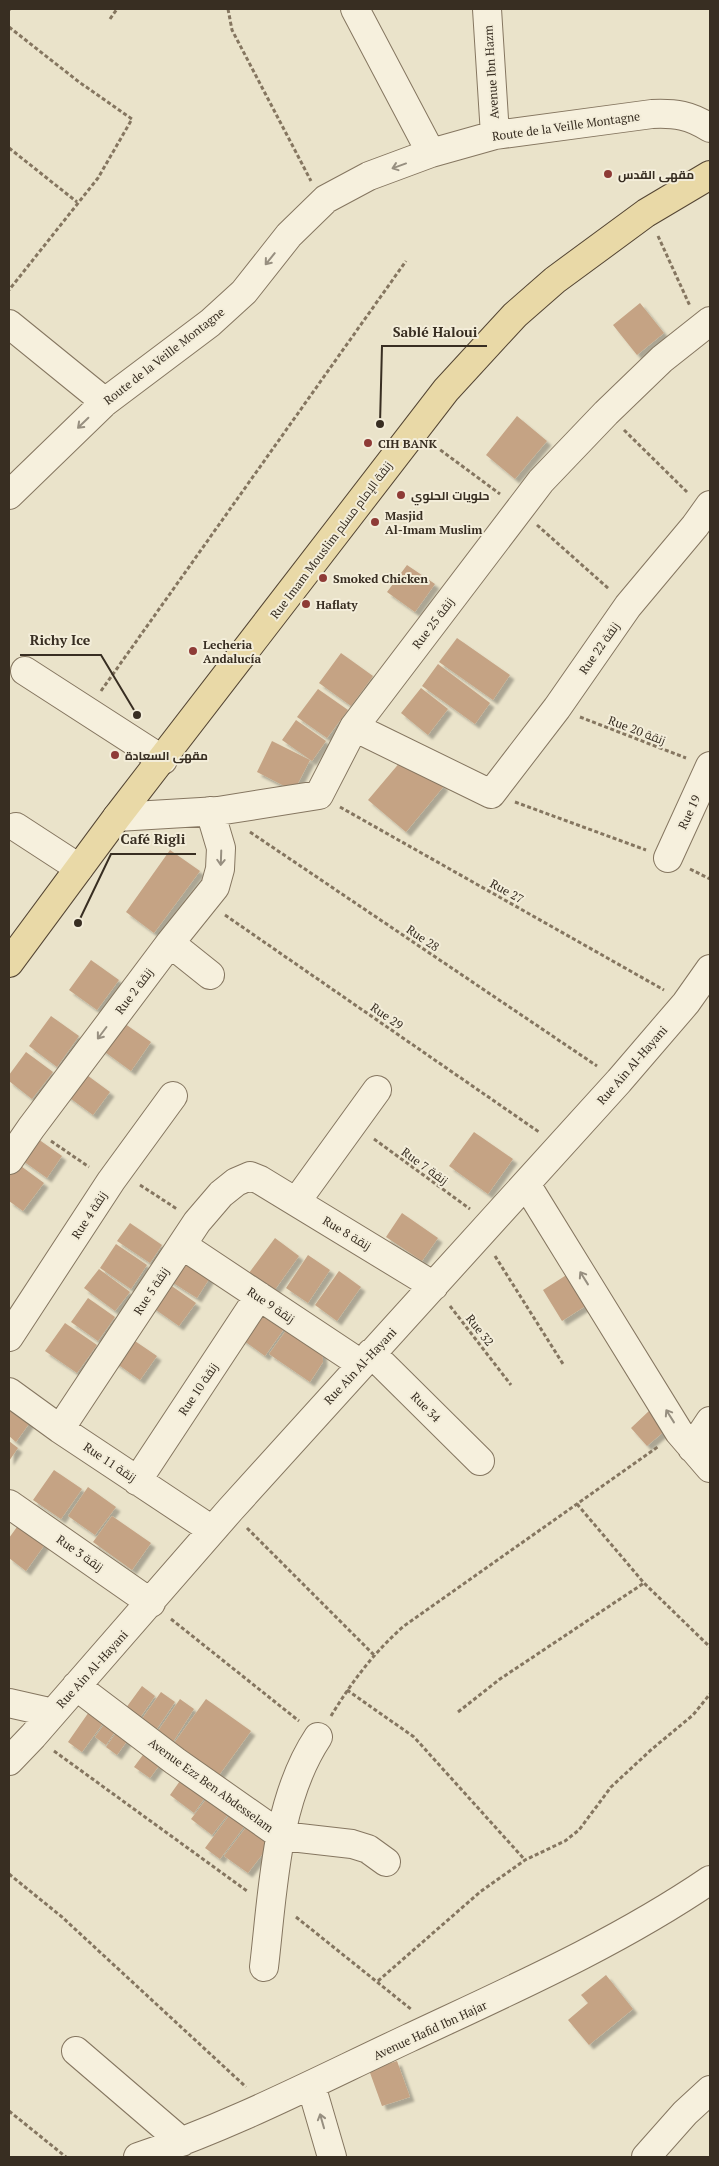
<svg xmlns="http://www.w3.org/2000/svg" width="719" height="2166" viewBox="0 0 719 2166" font-family="'PT Serif',Cairo,serif">
<style>
.building{fill:#c5a384;filter:url(#shadow)}
.lines{fill:none;stroke-linecap:round;stroke-linejoin:round}
.minor-casing{stroke:#857660;stroke-width:30}
.major-casing{stroke:#544533;stroke-width:30}
.path{stroke:#857660;stroke-width:3;stroke-dasharray:4 2.5;stroke-linecap:butt}
.minor{stroke:#f6f0dd;stroke-width:28}
.major{stroke:#e9d9a7;stroke-width:28}
.oneway{stroke:#978f80}
.poi-dot{fill:#8e3b36;stroke:#f3edd9;stroke-width:2}
.labels{text-anchor:middle;dominant-baseline:central;stroke-width:4;stroke-linejoin:round;paint-order:stroke}
.street-label{font-size:12px;fill:#382e22;stroke:#f3edd9}
.poi-label{font-size:12px;font-weight:bold;fill:#382e22;stroke:#f3edd9;text-anchor:start}
.leader{fill:none;stroke:#382e22;stroke-width:2}
.callout-dot{fill:#382e22;stroke:#f3edd9;stroke-width:2}
.callout-label{font-size:14px;text-anchor:middle;font-weight:bold;fill:#382e22;stroke:#f3edd9;stroke-width:4;stroke-linejoin:round;paint-order:stroke}
</style>
<defs>
<filter id="shadow"><feDropShadow dx="4.5" dy="4.5" stdDeviation="1" flood-color="#0004"/></filter>
</defs>
<rect width="100%" height="100%" fill="#eae3ca"/>
<path class="building" d="M 640,303 L 664,333 L 637,355 L 613,325 Z
M 517,416 L 547,441 L 515,479 L 486,455 Z
M 407,565 L 435,584 L 415,612 L 387,592 Z
M 457,638 L 510,675 L 493,700 L 439,662 Z
M 341,653 L 373,676 L 351,706 L 319,683 Z
M 438,664 L 490,703 L 475,724 L 422,686 Z
M 421,688 L 448,709 L 428,735 L 401,713 Z
M 318,689 L 348,710 L 327,738 L 297,717 Z
M 296,720 L 326,741 L 312,761 L 282,740 Z
M 272,741 L 310,760 L 294,791 L 257,772 Z
M 407,754 L 444,786 L 406,832 L 368,800 Z
M 170,850 L 200,871 L 154,933 L 126,912 Z
M 91,960 L 119,980 L 97,1010 L 69,990 Z
M 51,1016 L 79,1036 L 57,1067 L 29,1046 Z
M 118,1019 L 151,1042 L 131,1071 L 98,1047 Z
M 26,1052 L 53,1072 L 32,1099 L 9,1081 L 9,1075 Z
M 80,1070 L 110,1092 L 93,1115 L 63,1093 Z
M 474,1132 L 513,1159 L 488,1194 L 449,1166 Z
M 31,1134 L 62,1156 L 47,1178 L 16,1156 Z
M 14,1161 L 44,1183 L 23,1211 L 9,1201 L 9,1168 Z
M 402,1213 L 438,1238 L 422,1261 L 386,1237 Z
M 130,1223 L 162,1245 L 150,1263 L 117,1241 Z
M 275,1238 L 299,1256 L 274,1291 L 249,1273 Z
M 116,1244 L 147,1265 L 131,1289 L 100,1268 Z
M 184,1253 L 213,1273 L 197,1298 L 167,1279 Z
M 308,1255 L 330,1270 L 308,1303 L 286,1288 Z
M 99,1269 L 130,1292 L 115,1311 L 84,1288 Z
M 339,1271 L 361,1287 L 337,1321 L 315,1305 Z
M 568,1274 L 587,1305 L 562,1321 L 543,1290 Z
M 166,1282 L 196,1303 L 179,1326 L 149,1305 Z
M 88,1298 L 115,1317 L 98,1341 L 71,1322 Z
M 262,1305 L 288,1323 L 265,1356 L 240,1338 Z
M 65,1323 L 97,1345 L 77,1373 L 45,1351 Z
M 290,1325 L 322,1347 L 323,1362 L 310,1382 L 269,1354 Z
M 129,1337 L 157,1356 L 140,1380 L 113,1361 Z
M 9,1402 L 36,1414 L 16,1442 L 9,1436 Z
M 650,1410 L 667,1429 L 647,1446 L 631,1428 Z
M 9,1441 L 18,1448 L 9,1461 Z
M 54,1470 L 82,1489 L 61,1519 L 33,1500 Z
M 88,1487 L 116,1507 L 95,1535 L 68,1516 Z
M 112,1516 L 151,1543 L 132,1570 L 93,1542 Z
M 22,1520 L 48,1540 L 26,1571 L 9,1558 L 9,1538 Z
M 142,1686 L 155,1696 L 137,1722 L 123,1712 Z
M 161,1692 L 175,1702 L 154,1733 L 139,1723 Z
M 180,1699 L 194,1709 L 171,1745 L 156,1734 Z
M 206,1699 L 251,1731 L 217,1778 L 172,1746 Z
M 91,1709 L 106,1719 L 82,1752 L 68,1742 Z
M 108,1719 L 118,1727 L 106,1745 L 95,1737 Z
M 121,1726 L 132,1734 L 117,1755 L 106,1747 Z
M 148,1748 L 164,1759 L 150,1778 L 134,1767 Z
M 182,1778 L 206,1796 L 194,1813 L 170,1795 Z
M 208,1797 L 229,1813 L 212,1835 L 191,1819 Z
M 231,1813 L 246,1824 L 220,1859 L 205,1848 Z
M 248,1825 L 271,1843 L 248,1873 L 224,1856 Z
M 606,1975 L 633,2009 L 589,2045 L 568,2020 L 588,2003 L 581,1995 Z
M 397,2061 L 410,2097 L 382,2106 L 369,2070 Z"/>
<g class="lines">
<defs>
<path id="minor" d="M 355,9 L 431,153
M 487,9 L 495,135
M 9,324 L 105,402
M 9,495 L 105,402 L 210,323 L 244,292 L 289,235 L 326,199 L 369,176 L 431,153 L 495,135 L 652,114 C 675,113 690,115 710,128
M 25,671 L 163,760
M 354,727 L 491,794 L 557,708 L 628,606 L 695,526 L 710,505
M 117,817 L 218,811 L 319,795 L 354,727 L 541,481 L 606,413 L 662,359 L 710,321
M 16,827 L 79,868
M 668,858 L 710,766
M 170,943 L 210,975
M 9,1160 L 31,1128 L 170,943 L 215,887 L 220,869 L 221,848 L 210,811
M 526,1184 L 679,1432 L 710,1468
M 296,1202 L 377,1090
M 182,1245 L 361,1364
M 9,1337 L 111,1181 L 173,1096
M 371,1353 L 480,1461
M 9,1392 L 60,1429 L 212,1530
M 60,1429 L 197,1222 L 221,1194 L 236,1182 L 250,1176 L 260,1180 L 434,1286
M 692,1448 L 710,1421
M 137,1481 L 259,1296
M 9,1504 L 151,1603
M 76,1686 L 175,1761 L 282,1836 L 352,1844 L 368,1849 L 386,1862
M 9,1703 L 53,1713
M 9,1761 L 33,1736 L 230,1510 L 619,1081 L 686,1003 L 710,969
M 264,1967 C 273,1892 275,1802 318,1737
M 76,2051 L 182,2142
M 311,2085 L 332,2157
M 138,2157 C 232,2126 319,2080 409,2038 C 511,1990 616,1944 710,1880
M 646,2157 L 685,2113 L 710,2090"/>
<path id="major" d="M 9,963 L 117,817 L 446,390 L 515,315 L 555,280 L 646,213 L 710,175"/>
</defs>
<use href="#minor" class="minor-casing"/>
<use href="#major" class="major-casing"/>
<path class="path" d="M 228,9 L 232,30 L 311,181
M 9,10 L 10,9
M 110,19 L 117,9
M 9,27 L 79,82 L 132,119 L 98,178 L 9,290
M 9,148 L 77,202
M 658,236 L 690,306
M 624,430 L 687,492
M 435,446 L 500,494
M 537,525 L 609,589
M 101,691 L 406,261
M 580,717 L 686,758
M 515,802 L 646,850
M 340,807 L 664,990
M 250,832 L 597,1066
M 690,869 L 710,879
M 225,915 L 539,1132
M 374,1139 L 470,1209
M 51,1141 L 89,1167
M 140,1185 L 177,1209
M 495,1256 L 563,1364
M 450,1306 L 511,1385
M 577,1504 L 644,1583 L 710,1647
M 247,1528 L 374,1655
M 171,1619 L 299,1721
M 347,1690 L 414,1737 L 525,1860
M 458,1712 L 500,1679 L 644,1583
M 331,1716 C 351,1683 374,1652 404,1626 L 659,1446
M 54,1751 L 247,1891
M 9,1874 L 62,1917 L 246,2087
M 296,1917 L 412,2010
M 378,1981 L 480,1892 L 525,1860 L 565,1841 L 579,1830 L 611,1787 L 652,1749 L 693,1715 L 710,1694
M 9,2111 L 66,2157"/>
<use href="#minor" class="minor"/>
<use href="#major" class="major"/>
</g>
<defs><path id="oneway-shaft" d="M-6 0H5M1.5-3L5.5 0L1.5 3" fill="none" stroke-width="1.6" stroke-linecap="round" stroke-linejoin="round" transform="scale(1.25)"/></defs>
<g class="oneway">
<use href="#oneway-shaft" transform="translate(399 166) rotate(160)"/>
<use href="#oneway-shaft" transform="translate(270 259) rotate(129)"/>
<use href="#oneway-shaft" transform="translate(83 423) rotate(136)"/>
<use href="#oneway-shaft" transform="translate(221 858) rotate(92)"/>
<use href="#oneway-shaft" transform="translate(102 1033) rotate(127)"/>
<use href="#oneway-shaft" transform="translate(584 1278) rotate(-122)"/>
<use href="#oneway-shaft" transform="translate(670 1416) rotate(-122)"/>
<use href="#oneway-shaft" transform="translate(322 2121) rotate(-106)"/>
</g>
<g class="poi-dot">
<circle cx="608" cy="174" r="5"/>
<circle cx="368" cy="443" r="5"/>
<circle cx="401" cy="495" r="5"/>
<circle cx="375" cy="522" r="5"/>
<circle cx="323" cy="578" r="5"/>
<circle cx="306" cy="604" r="5"/>
<circle cx="193" cy="651" r="5"/>
<circle cx="115" cy="755" r="5"/>
</g>
<g class="labels">
<g class="street-label">
<text transform="translate(491 72) rotate(-94)">Avenue Ibn Hazm</text>
<text transform="translate(566 126) rotate(-8)">Route de la Veille Montagne</text>
<text transform="translate(164 356) rotate(-38)">Route de la Veille Montagne</text>
<text transform="translate(331 540) rotate(-53)">Rue Imam Mouslim زنقة الإمام مسلم</text>
<text transform="translate(433 623) rotate(-53)">Rue 25 زنقة</text>
<text transform="translate(599 648) rotate(-55)">Rue 22 زنقة</text>
<text transform="translate(637 730) rotate(21)">Rue 20 زنقة</text>
<text transform="translate(689 812) rotate(-65)">Rue 19</text>
<text transform="translate(507 891) rotate(29)">Rue 27</text>
<text transform="translate(423 938) rotate(34)">Rue 28</text>
<text transform="translate(134 991) rotate(-53)">Rue 2 زنقة</text>
<text transform="translate(387 1016) rotate(35)">Rue 29</text>
<text transform="translate(632 1065) rotate(-49)">Rue Ain Al-Hayani</text>
<text transform="translate(425 1166) rotate(36)">Rue 7 زنقة</text>
<text transform="translate(89 1215) rotate(-57)">Rue 4 زنقة</text>
<text transform="translate(347 1233) rotate(31)">Rue 8 زنقة</text>
<text transform="translate(151 1291) rotate(-57)">Rue 5 زنقة</text>
<text transform="translate(271 1305) rotate(34)">Rue 9 زنقة</text>
<text transform="translate(480 1330) rotate(52)">Rue 32</text>
<text transform="translate(360 1366) rotate(-47)">Rue Ain Al-Hayani</text>
<text transform="translate(198 1389) rotate(-56)">Rue 10 زنقة</text>
<text transform="translate(426 1407) rotate(45)">Rue 34</text>
<text transform="translate(110 1462) rotate(34)">Rue 11 زنقة</text>
<text transform="translate(80 1553) rotate(35)">Rue 3 زنقة</text>
<text transform="translate(92 1669) rotate(-48)">Rue Ain Al-Hayani</text>
<text transform="translate(211 1785) rotate(36)">Avenue Ezz Ben Abdesselam</text>
<text transform="translate(430 2030) rotate(-25)">Avenue Hafid Ibn Hajar</text>
</g>
<g class="poi-label">
<text x="618" y="174">مقهى القدس</text>
<text x="378" y="443">CIH BANK</text>
<text x="411" y="495">حلويات الحلوي</text>
<text x="385" y="515">Masjid<tspan x="385" dy="14">Al-Imam Muslim</tspan></text>
<text x="333" y="578">Smoked Chicken</text>
<text x="316" y="604">Haflaty</text>
<text x="203" y="644">Lecheria<tspan x="203" dy="14">Andalucía</tspan></text>
<text x="125" y="755">مقهى السعادة</text>
</g>
</g>
<path class="leader" d="M380 424L382 346H487M137 715L101 655H20M78 923L111 854H196"/>
<g class="callout-dot">
<circle cx="380" cy="424" r="5"/>
<circle cx="137" cy="715" r="5"/>
<circle cx="78" cy="923" r="5"/>
</g>
<g class="callout-label">
<text x="435" y="337">Sablé Haloui</text>
<text x="60" y="645">Richy Ice</text>
<text x="153" y="844">Café Rigli</text>
</g>
<rect width="719" height="2166" fill="none" stroke="#382e22" stroke-width="20"/>
</svg>
